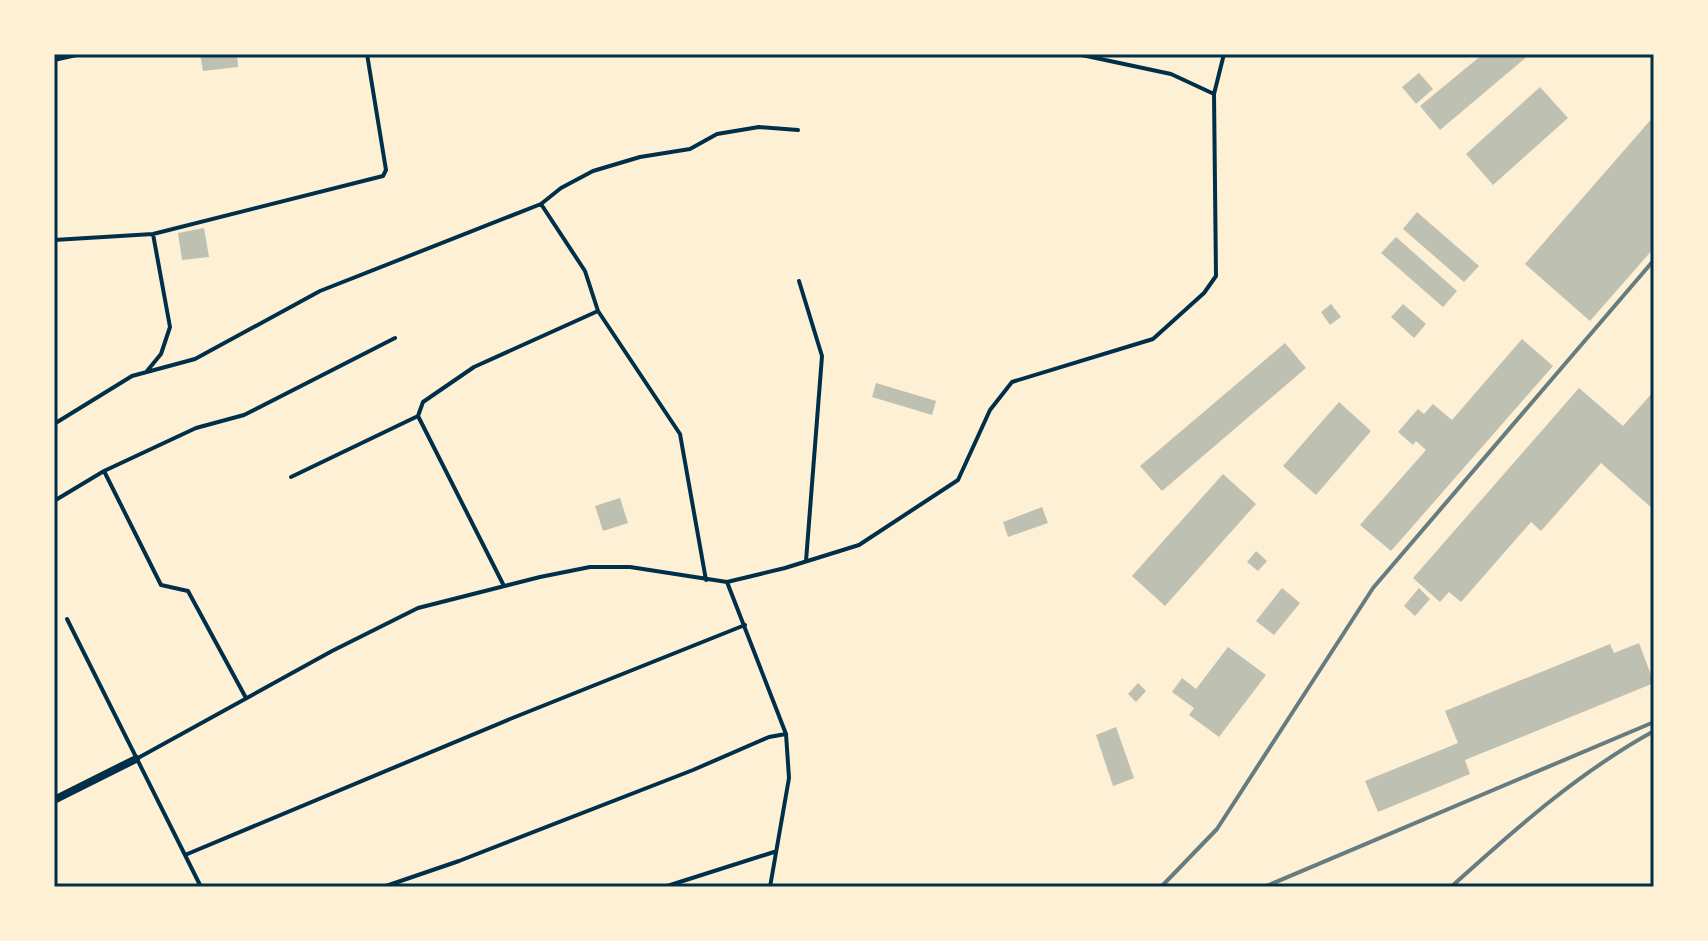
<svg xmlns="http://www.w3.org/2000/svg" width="1708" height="941" viewBox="0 0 1708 941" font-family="Helvetica,sans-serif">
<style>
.building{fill:#bec0b2}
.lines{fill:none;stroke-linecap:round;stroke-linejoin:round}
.service{stroke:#003049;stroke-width:4}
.minor{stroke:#003049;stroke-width:8}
.rail{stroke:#657d81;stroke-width:4}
.neatline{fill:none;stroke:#003049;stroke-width:3}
</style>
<rect width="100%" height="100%" fill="#fdf0d5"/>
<path class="building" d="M 200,54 L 237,54 L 238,67 L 203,71 Z
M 1483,54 L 1530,54 L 1440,130 L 1420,106 Z
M 1419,73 L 1433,89 L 1416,104 L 1402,87 Z
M 1540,87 L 1568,118 L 1493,185 L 1466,154 Z
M 1654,116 L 1654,248 L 1590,321 L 1525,264 Z
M 1417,212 L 1479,266 L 1464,282 L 1403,229 Z
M 204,228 L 209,257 L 182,260 L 178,233 Z
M 1396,237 L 1457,291 L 1443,307 L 1381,253 Z
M 1331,304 L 1341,317 L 1330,325 L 1321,312 Z
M 1403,304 L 1426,324 L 1414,338 L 1391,317 Z
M 1522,339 L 1553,366 L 1391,551 L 1360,525 L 1426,450 L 1416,441 L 1413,445 L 1398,432 L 1418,409 L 1424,414 L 1433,404 L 1452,420 Z
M 1285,343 L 1306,368 L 1162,491 L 1140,466 Z
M 876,383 L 936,401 L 932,415 L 872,397 Z
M 1579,388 L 1623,426 L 1654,391 L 1654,510 L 1601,463 L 1541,531 L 1531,522 L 1461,602 L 1449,592 L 1440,602 L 1413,578 Z
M 1339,402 L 1371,431 L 1316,495 L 1283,466 Z
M 1223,474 L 1256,504 L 1165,606 L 1132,576 Z
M 620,498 L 628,523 L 603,531 L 595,506 Z
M 1042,507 L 1048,523 L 1008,537 L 1003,522 Z
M 1256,551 L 1267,561 L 1258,571 L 1247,562 Z
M 1282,588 L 1300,603 L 1274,635 L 1256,621 Z
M 1419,588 L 1430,599 L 1415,616 L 1404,606 Z
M 1639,643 L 1654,683 L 1465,760 L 1470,774 L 1378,812 L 1365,781 L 1458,743 L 1445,711 L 1610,644 L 1614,653 Z
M 1228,647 L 1266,675 L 1219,737 L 1189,715 L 1194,708 L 1172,692 L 1182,678 L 1196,689 Z
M 1138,683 L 1146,691 L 1136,702 L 1128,694 Z
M 1116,727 L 1134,778 L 1113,786 L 1096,735 Z"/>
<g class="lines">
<path class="service" d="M 54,60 L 81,54
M 1214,94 L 1224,54
M 541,204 L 585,271 L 598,311 L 680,434 L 706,580
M 54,240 L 153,234 L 383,176 L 386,170 L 367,54
M 799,281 L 822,356 L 806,561
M 147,371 L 161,354 L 170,327 L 153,234
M 54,424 L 132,376 L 195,359 L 320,291 L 541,204 L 561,188 L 593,171 L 640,157 L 690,149 L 717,134 L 759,127 L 798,130
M 104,471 L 161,585 L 188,591 L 246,698
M 291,477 L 418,416
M 54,501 L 104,471 L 196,428 L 244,415 L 395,338
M 727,582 L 786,734 L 789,778 L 770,887
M 504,586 L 418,416 L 423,402 L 474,367 L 598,311
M 67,619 L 201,887
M 138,758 L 332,651 L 418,608 L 540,577 L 590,567 L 630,567 L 727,582 L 785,568 L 859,545 L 958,480 L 990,410 L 1012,382 L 1153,339 L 1204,293 L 1216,276 L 1214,94 L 1171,74 L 1077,54
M 185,855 L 510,719 L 745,625
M 383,887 L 459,861 L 693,770 L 769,737 L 786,734
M 664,887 L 774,852"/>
<path class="minor" d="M 54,800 L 136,759"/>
<path class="rail" d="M 1161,887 L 1217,829 L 1373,588 L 1654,260
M 1264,887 L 1654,722
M 1451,887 C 1514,830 1579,772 1654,731"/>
</g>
<rect width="1708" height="941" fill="none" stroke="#fdf0d5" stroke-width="112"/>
<rect x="56" y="56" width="1596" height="829" class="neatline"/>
</svg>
